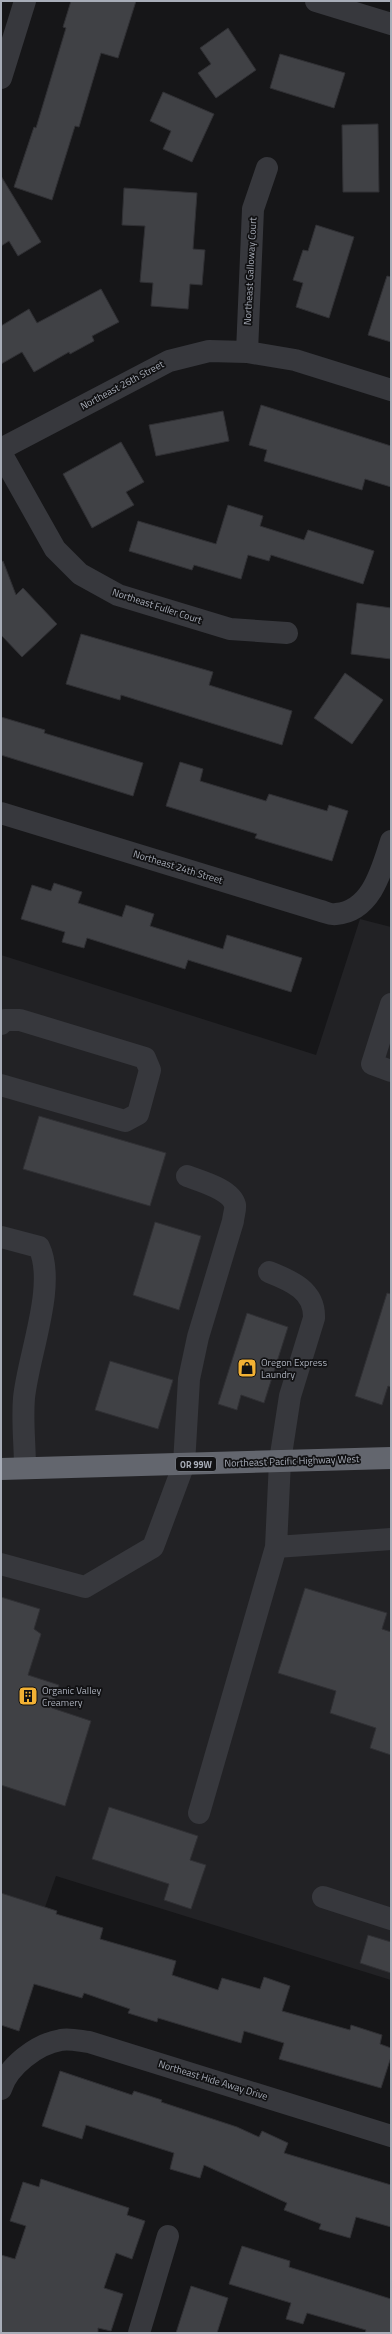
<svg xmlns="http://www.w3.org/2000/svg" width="392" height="2334" viewBox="0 0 392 2334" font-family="'Titillium Web',sans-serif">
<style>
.built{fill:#222225}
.building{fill:#404145;stroke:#303034}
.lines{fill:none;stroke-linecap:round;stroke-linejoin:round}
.minor{stroke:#37383d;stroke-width:22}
.highway{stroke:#63666e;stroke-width:22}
.labels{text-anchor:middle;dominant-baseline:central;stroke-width:3.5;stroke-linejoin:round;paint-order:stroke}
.shield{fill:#111113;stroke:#7b7e86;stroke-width:1}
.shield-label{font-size:9px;font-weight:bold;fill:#a8adb8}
.street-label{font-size:10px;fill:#a8adb8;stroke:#111113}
.poi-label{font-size:10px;fill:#a8adb8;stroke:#111113;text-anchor:start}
</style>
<rect width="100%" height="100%" fill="#161618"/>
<path class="built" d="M 360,919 L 391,927 L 391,1980 L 56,1876 L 8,2012 L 1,2009 L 1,955 L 316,1055 Z"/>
<path class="building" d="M 71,1 L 136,1 L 118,58 L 101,53 L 79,127 L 75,126 L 52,200 L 14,187 L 34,127 L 36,128 L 66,28 L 63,27 Z
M 228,28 L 256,70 L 216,98 L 198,73 L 211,64 L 200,48 Z
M 280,54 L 345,73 L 334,108 L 270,88 Z
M 163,92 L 214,114 L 192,162 L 163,149 L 171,131 L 150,121 Z
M 378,124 L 379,192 L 343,192 L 342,125 Z
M 1,176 L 41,242 L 18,256 L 9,241 L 1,246 Z
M 124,188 L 197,193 L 193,249 L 205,250 L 202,285 L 190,284 L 188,309 L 151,306 L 153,283 L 140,282 L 145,226 L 122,225 Z
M 316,225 L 354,237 L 329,318 L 296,307 L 303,283 L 293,280 L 303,250 L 308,251 Z
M 387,276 L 391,277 L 391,342 L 368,335 Z
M 101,289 L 119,322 L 92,336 L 94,341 L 70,354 L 69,352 L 34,372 L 22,352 L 1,364 L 1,326 L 29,309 L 37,323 Z
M 261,405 L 391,446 L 391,487 L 365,479 L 362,490 L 264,461 L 267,450 L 249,445 Z
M 223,411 L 229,441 L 156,456 L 149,425 Z
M 121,442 L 144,482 L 126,492 L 134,505 L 92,528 L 63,474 Z
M 228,505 L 263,516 L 260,526 L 304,540 L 308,530 L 374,551 L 363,584 L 271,555 L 269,561 L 248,555 L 241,579 L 194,565 L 192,570 L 129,551 L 138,521 L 216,544 Z
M 3,561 L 16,595 L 23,588 L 57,624 L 22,657 L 1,635 L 1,562 Z
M 357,603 L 391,608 L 391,659 L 351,654 Z
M 81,634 L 213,672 L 209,685 L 292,711 L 282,745 L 121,695 L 120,700 L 66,684 Z
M 345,673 L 383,700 L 352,744 L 314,718 Z
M 1,717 L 45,730 L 44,733 L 143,763 L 133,796 L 1,755 Z
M 180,762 L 203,769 L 200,781 L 266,801 L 269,794 L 327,811 L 329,805 L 348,811 L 332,861 L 255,838 L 257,834 L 166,806 Z
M 54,883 L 82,892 L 78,903 L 122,917 L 126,905 L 154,914 L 150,926 L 223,949 L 227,935 L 302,958 L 291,992 L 188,960 L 185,969 L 87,938 L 84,948 L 62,942 L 65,932 L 21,919 L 32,885 L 51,891 Z
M 39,1116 L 166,1153 L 150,1206 L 23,1169 Z
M 155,1222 L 201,1236 L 179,1310 L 133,1295 Z
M 387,1293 L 391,1294 L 391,1387 L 388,1386 L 382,1405 L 355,1396 Z
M 247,1313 L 288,1327 L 264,1403 L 241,1395 L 237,1410 L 218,1404 Z
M 110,1361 L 173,1380 L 158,1429 L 95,1410 Z
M 305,1588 L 387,1613 L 382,1629 L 391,1632 L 391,1755 L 370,1748 L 376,1728 L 330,1713 L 336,1691 L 278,1673 Z
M 1,1597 L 40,1609 L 34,1629 L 41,1634 L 28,1675 L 59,1685 L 52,1708 L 91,1721 L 65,1806 L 1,1785 Z
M 109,1807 L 198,1836 L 190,1860 L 206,1865 L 191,1909 L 164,1900 L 169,1884 L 92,1859 Z
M 1,1893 L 57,1911 L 56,1914 L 103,1928 L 100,1939 L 176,1961 L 172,1975 L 218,1990 L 222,1978 L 260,1989 L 264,1977 L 290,1986 L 282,2011 L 350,2030 L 351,2025 L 382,2035 L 380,2044 L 391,2048 L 391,2057 L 381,2088 L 279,2059 L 284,2043 L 244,2031 L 241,2043 L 158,2018 L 157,2022 L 128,2013 L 130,2009 L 84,1993 L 82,1998 L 34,1984 L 19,2031 L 1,2025 Z
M 368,1935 L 391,1942 L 391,1973 L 360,1963 Z
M 60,2071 L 132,2095 L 134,2091 L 162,2100 L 161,2102 L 237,2127 L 259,2137 L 262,2131 L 288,2143 L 284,2153 L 391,2185 L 391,2227 L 356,2217 L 350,2238 L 319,2229 L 321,2224 L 284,2210 L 287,2203 L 204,2165 L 200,2178 L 170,2169 L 174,2153 L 86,2125 L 82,2139 L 42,2126 Z
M 41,2179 L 129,2208 L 127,2215 L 145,2221 L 132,2259 L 116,2253 L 104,2288 L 123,2294 L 111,2331 L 98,2328 L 98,2333 L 1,2333 L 1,2255 L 15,2259 L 26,2226 L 10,2221 L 23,2182 L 39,2187 Z
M 242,2246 L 290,2261 L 289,2267 L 391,2299 L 391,2333 L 365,2333 L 366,2330 L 307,2313 L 303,2324 L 286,2319 L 291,2303 L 229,2284 Z
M 191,2286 L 228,2298 L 217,2333 L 176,2333 Z"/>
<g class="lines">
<path class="minor" d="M 316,1 L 391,24
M 1,78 L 25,1
M 247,352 L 253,209 L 267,168
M 1,449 L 169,361 L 209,351 L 247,352 L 295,360 L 391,390
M 1,453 L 55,549 L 80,574 L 118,595 L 230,629 L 287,633
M 1,813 L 321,911 C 325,912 331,915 336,914 C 372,911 382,869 391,841
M 391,1004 L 372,1064 L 391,1071
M 1,1024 L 5,1020 L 20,1020 L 145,1058 L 150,1070 L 138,1114 L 125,1121 L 1,1085
M 1,1237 L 39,1247 C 57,1285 28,1356 24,1398 C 22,1421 25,1445 25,1468
M 276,1547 L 391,1539
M 1,1564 L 85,1587 L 153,1547 L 184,1464 L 189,1379 L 198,1337 L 233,1221 C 233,1217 236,1209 235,1205 C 231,1189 200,1181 187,1176
M 199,1813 L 276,1547 L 280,1461 L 290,1396 L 314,1318 C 315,1291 292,1281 269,1272
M 323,1897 L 391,1919
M 1,2089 C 8,2066 37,2044 61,2040 C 69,2038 80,2041 89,2042 L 391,2136
M 139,2333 L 168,2236"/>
<path class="highway" d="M 1,1469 L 391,1458"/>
</g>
<defs>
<symbol id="shop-square" viewBox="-11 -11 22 22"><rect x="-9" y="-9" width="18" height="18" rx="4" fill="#f2b134" stroke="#111113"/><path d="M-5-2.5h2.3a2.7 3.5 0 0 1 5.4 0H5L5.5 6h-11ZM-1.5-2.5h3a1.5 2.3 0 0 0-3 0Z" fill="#111"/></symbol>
<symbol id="building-square" viewBox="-11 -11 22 22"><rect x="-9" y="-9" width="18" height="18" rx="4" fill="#f2b134" stroke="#111113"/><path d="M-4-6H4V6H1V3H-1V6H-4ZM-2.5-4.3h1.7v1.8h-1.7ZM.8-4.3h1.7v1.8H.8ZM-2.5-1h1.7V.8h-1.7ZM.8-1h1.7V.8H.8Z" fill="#111"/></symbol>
</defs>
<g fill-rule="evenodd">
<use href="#shop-square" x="236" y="1357" width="22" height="22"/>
<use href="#building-square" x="17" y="1685" width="22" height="22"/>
</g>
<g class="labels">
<rect class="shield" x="176" y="1457" width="40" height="14" rx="3"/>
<g class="shield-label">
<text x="196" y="1464">OR 99W</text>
</g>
<g class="street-label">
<text transform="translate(250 271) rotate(-87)">Northeast Galloway Court</text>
<text transform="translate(122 385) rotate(-28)">Northeast 26th Street</text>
<text transform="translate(157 606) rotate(18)">Northeast Fuller Court</text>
<text transform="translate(178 867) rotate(17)">Northeast 24th Street</text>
<text transform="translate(292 1461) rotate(-2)">Northeast Pacific Highway West</text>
<text transform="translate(213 2080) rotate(17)">Northeast Hide Away Drive</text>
</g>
<g class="poi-label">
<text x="261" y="1362">Oregon Express<tspan x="261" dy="12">Laundry</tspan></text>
<text x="42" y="1690">Organic Valley<tspan x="42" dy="12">Creamery</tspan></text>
</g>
</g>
<rect width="392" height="2334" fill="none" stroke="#a8adb8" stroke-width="4"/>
</svg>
